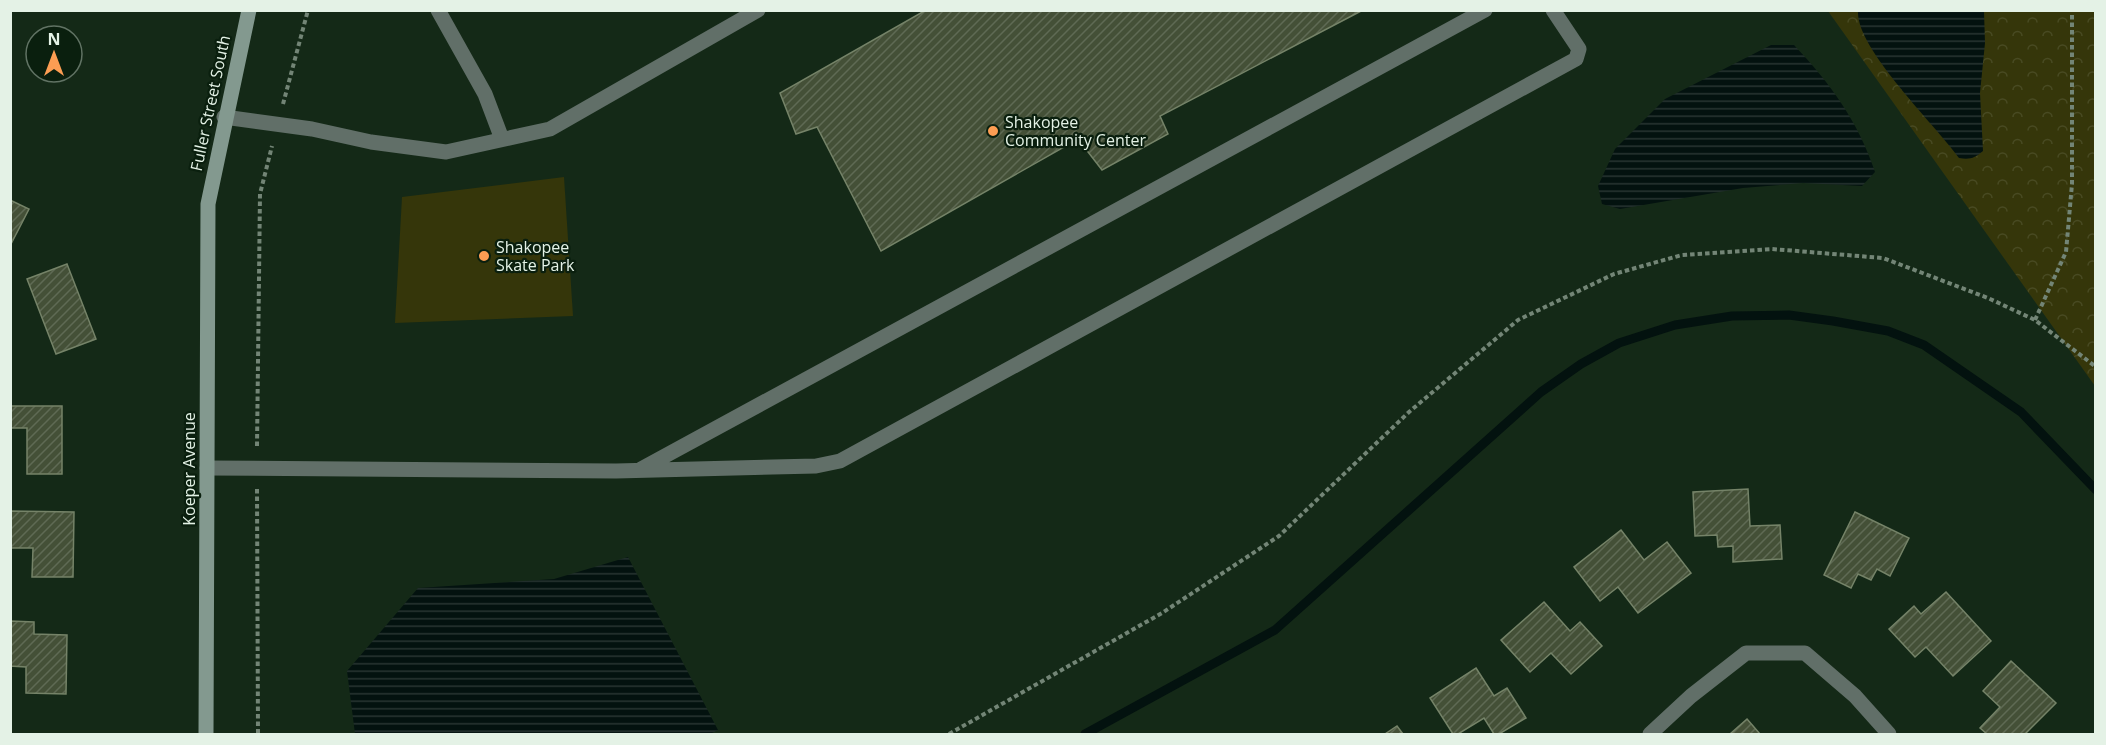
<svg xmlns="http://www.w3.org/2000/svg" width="2106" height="745" viewBox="0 0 2106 745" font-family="'Open Sans',sans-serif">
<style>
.grass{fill:#35360a}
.park{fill:url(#park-crowns)}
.water{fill:url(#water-rules)}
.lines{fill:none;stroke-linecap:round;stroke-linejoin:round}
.stream{stroke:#03120f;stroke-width:9}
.building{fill:url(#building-hatch);stroke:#758368;stroke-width:1.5}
.path{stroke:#738576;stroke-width:4;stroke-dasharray:4.5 3;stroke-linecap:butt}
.lane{stroke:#616f68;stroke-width:15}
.street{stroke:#616f68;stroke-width:15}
.secondary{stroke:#83998f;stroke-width:15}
.poi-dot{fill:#fc9d53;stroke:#0a1f0e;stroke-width:2}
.labels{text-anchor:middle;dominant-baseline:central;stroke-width:4.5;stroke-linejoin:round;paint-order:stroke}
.street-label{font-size:16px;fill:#e4f2e6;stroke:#0a1f0e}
.poi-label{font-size:16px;fill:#e4f2e6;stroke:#0a1f0e;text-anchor:start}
</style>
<defs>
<pattern id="park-crowns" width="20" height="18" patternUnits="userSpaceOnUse" patternTransform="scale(1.5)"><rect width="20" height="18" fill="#35360a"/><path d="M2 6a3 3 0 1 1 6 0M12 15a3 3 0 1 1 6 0" fill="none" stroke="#484a22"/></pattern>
<pattern id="water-rules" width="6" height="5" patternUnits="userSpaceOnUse" patternTransform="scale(1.5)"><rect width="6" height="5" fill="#03120f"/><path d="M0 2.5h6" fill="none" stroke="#283532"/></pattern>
<pattern id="building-hatch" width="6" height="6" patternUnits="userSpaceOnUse" patternTransform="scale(1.5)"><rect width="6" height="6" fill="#445037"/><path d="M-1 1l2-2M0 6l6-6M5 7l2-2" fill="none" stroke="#5f6a54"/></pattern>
</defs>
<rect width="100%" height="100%" fill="#142917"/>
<path class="grass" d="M 564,177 L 573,316 L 395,323 L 402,197 Z"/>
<path class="park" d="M 1828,11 L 2095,11 L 2095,386 Z"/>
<path class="water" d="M 1858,11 L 1984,11 L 1985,43 L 1980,93 L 1983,151 C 1975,158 1970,160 1959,158 C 1935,124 1856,49 1858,11 Z
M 1771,45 L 1794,45 C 1830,83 1858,121 1875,172 L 1862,186 L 1803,183 L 1743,188 L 1620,209 L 1602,204 L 1598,186 L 1615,149 L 1665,99 Z
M 628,557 L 718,730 L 710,734 L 355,734 L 347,671 L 418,588 L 554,579 Z"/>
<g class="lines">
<path class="stream" d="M 1085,734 L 1275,630 L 1541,392 L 1581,364 L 1619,343 L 1675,325 L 1732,316 L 1789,315 L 1833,321 L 1888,331 L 1924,345 L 2021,412 L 2096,490"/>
</g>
<path class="building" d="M 926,10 L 1363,10 L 1160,116 L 1168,134 L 1102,170 L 1078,139 L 881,251 L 817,127 L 796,134 L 780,93 Z
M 10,200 L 29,209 L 10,246 Z
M 67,264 L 96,339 L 56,354 L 27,279 Z
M 10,406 L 62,406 L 62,474 L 27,474 L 27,428 L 10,428 Z
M 1748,489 L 1750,526 L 1780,525 L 1782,559 L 1733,562 L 1733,546 L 1718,547 L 1717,535 L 1695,536 L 1693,492 Z
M 10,511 L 74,512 L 73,577 L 32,577 L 33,548 L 10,548 Z
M 1855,512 L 1909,538 L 1890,576 L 1877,569 L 1871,580 L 1858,574 L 1851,588 L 1824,575 Z
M 1621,530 L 1644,560 L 1667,542 L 1691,573 L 1638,613 L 1618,587 L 1600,601 L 1574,567 Z
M 1946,592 L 1991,641 L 1953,676 L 1926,647 L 1915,657 L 1889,629 L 1914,606 L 1921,614 Z
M 1544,602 L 1570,631 L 1580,622 L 1602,646 L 1571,674 L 1551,653 L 1530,672 L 1501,640 Z
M 10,621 L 34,622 L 34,634 L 67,635 L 66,694 L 26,693 L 26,667 L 10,666 Z
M 2011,661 L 2056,703 L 2025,734 L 1987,734 L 1980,728 L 2000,707 L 1983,691 Z
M 1476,668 L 1494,696 L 1507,688 L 1526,718 L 1499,734 L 1494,734 L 1484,718 L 1458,734 L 1453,734 L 1430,698 Z
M 1747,719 L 1760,734 L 1730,734 Z
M 1397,726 L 1403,734 L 1385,734 Z"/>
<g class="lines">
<path class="path" d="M 283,104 L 308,10
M 2035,320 L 2066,252 L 2072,184 L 2072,10
M 257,446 L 260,194 L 272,146
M 257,489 L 258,734
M 949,734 L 1162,613 L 1279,536 L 1409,412 L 1518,320 L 1614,274 L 1682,255 L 1772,249 L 1883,258 L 1988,298 L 2035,320 L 2096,367"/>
<path class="lane" d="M 438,10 L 485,94 L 502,139
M 224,117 L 312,129 L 371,142 L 446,152 L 550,129 L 758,10
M 207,468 L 616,471 L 816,466 L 840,461 L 1576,59 L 1579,49 L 1553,10
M 641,469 L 1485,10"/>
<path class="street" d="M 1650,734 L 1691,696 L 1746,653 L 1805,653 L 1855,696 L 1889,734"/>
<path class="secondary" d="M 206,734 L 208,204 L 249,10"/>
</g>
<g class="poi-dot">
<circle cx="993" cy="131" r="6"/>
<circle cx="484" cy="256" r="6"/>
</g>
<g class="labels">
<g class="street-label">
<text transform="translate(210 103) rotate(-78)">Fuller Street South</text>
<text transform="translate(189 469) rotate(-90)">Koeper Avenue</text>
</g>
<g class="poi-label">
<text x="1005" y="122">Shakopee<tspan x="1005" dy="18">Community Center</tspan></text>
<text x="496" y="247">Shakopee<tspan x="496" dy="18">Skate Park</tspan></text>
</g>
</g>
<rect width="2106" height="745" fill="none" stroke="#e4f2e6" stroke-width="24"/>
<g transform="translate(54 54)"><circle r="28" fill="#0a1f0e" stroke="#617364" stroke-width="1.5"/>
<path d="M0-4.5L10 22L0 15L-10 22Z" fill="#fc9d53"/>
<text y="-9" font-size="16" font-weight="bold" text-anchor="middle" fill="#e4f2e6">N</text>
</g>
</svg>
